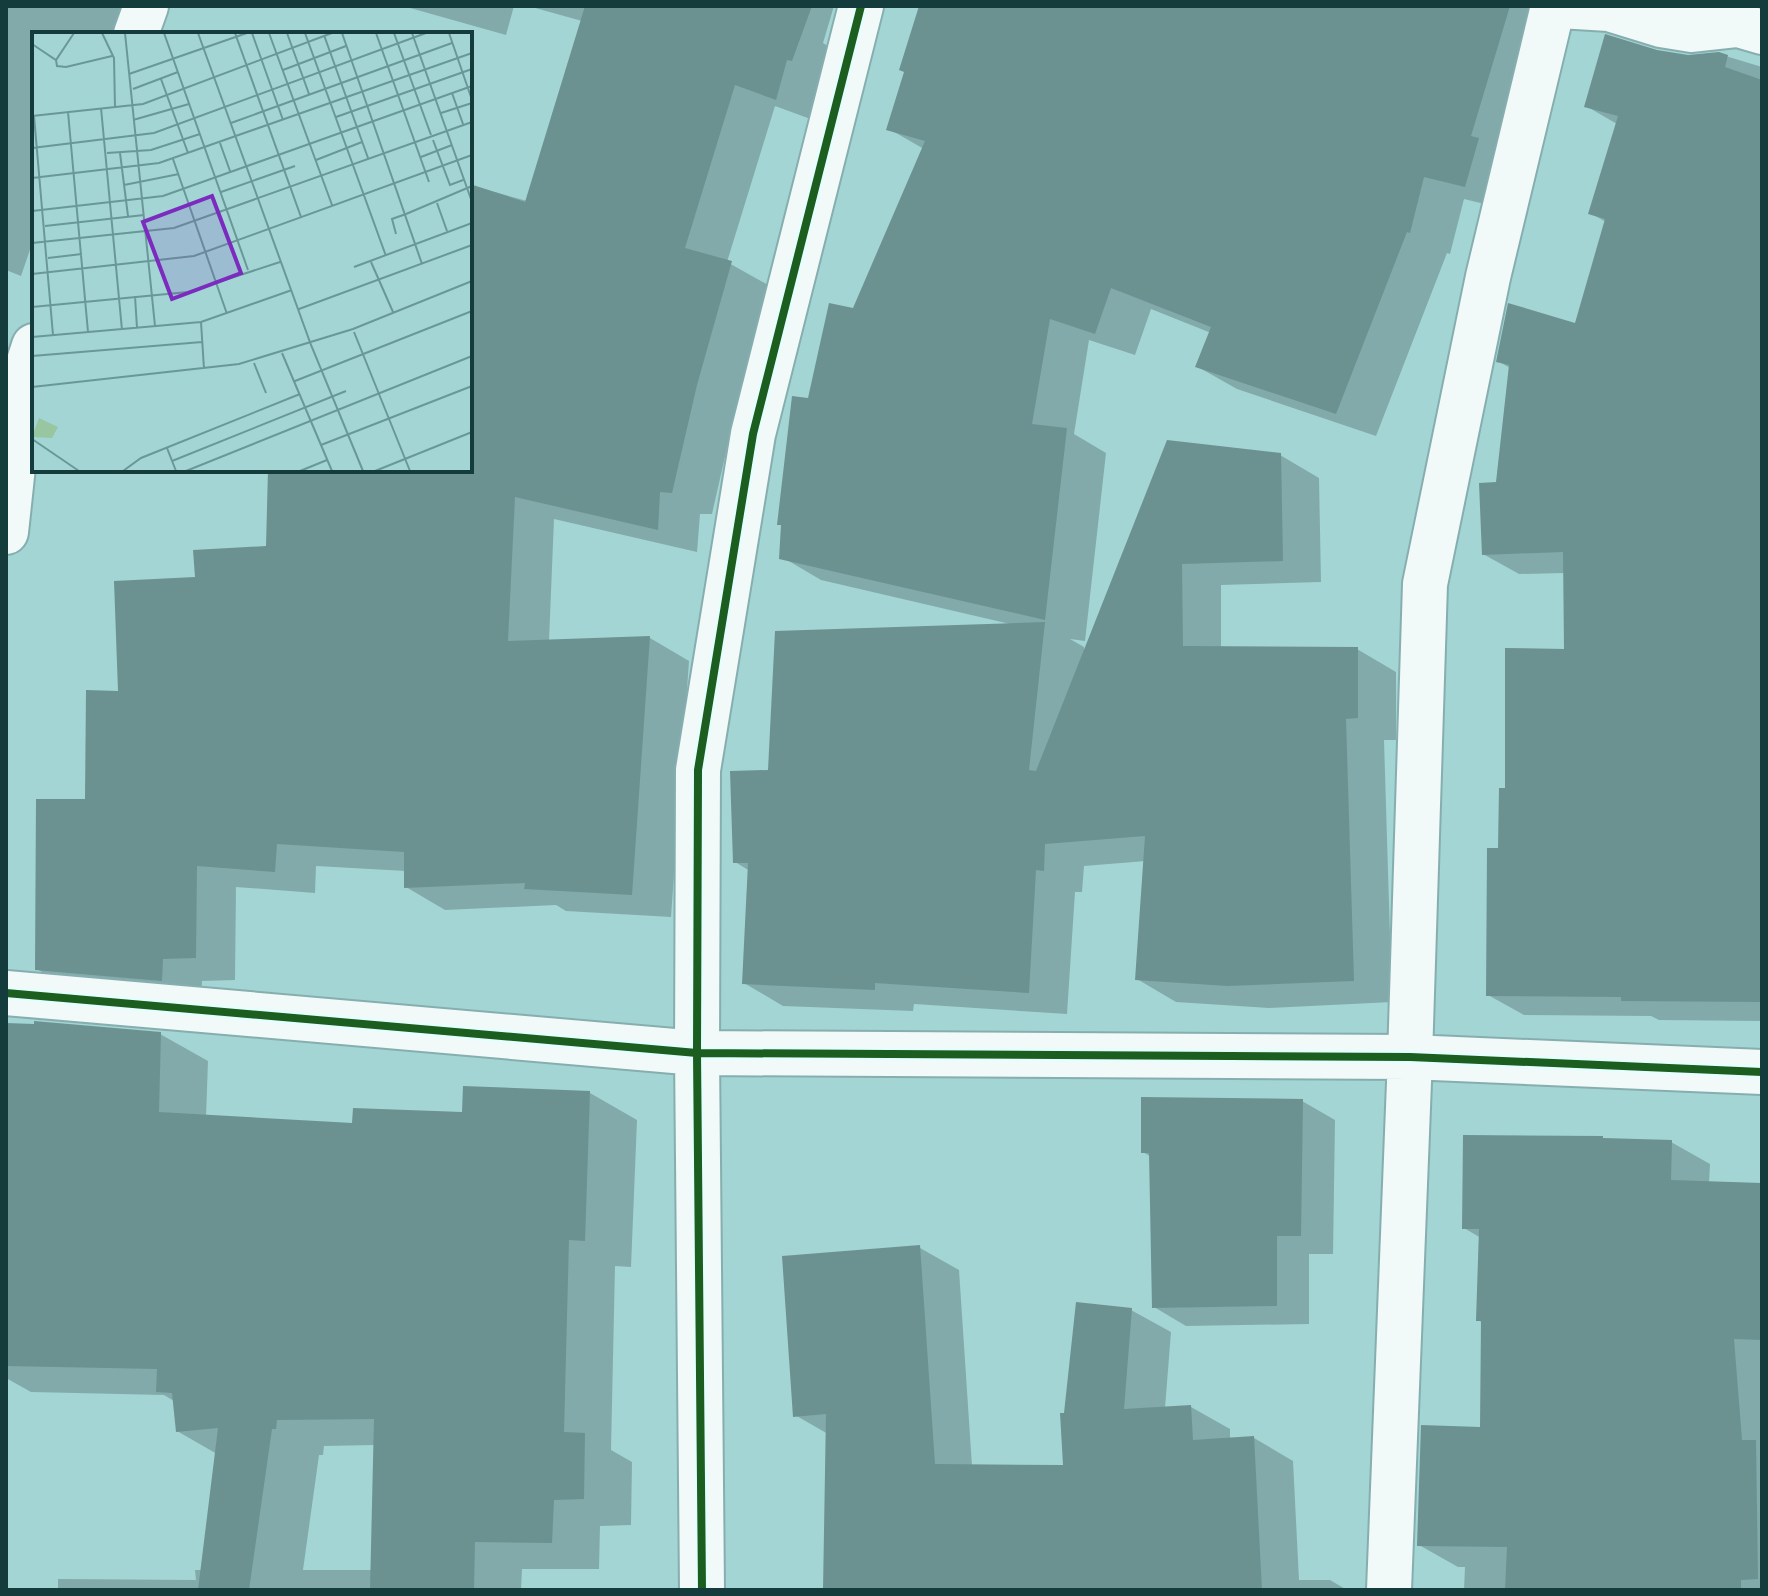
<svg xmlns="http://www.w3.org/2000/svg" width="1768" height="1596" viewBox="0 0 1768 1596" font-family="'Roboto Serif',serif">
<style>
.shadow{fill:#0003;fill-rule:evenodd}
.building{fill:#6c9191}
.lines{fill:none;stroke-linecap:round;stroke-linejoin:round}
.street-casing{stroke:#86aeae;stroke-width:48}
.street{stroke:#f1f9f9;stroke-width:44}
.cycleway-casing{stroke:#e5fefe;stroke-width:13}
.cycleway{stroke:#1b5e20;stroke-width:8}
.inset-road{fill:none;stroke:#6a9898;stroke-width:2}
.view{fill:#7b2cbf;fill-opacity:0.15;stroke:#7b2cbf;stroke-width:4}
.inset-edge{fill:none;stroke:#143c3c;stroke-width:4}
</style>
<rect width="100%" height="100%" fill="#a3d5d5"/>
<path class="shadow" d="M 6,6 L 133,6 L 123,34 L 34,34 L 34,238 L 21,276 L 6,270 Z
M 403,6 L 514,6 L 506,35 Z
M 528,6 L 834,6 L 823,43 L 836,51 L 816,121 L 775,106 L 727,262 L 770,286 L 736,408 L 712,514 L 700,514 L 697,552 L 554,519 L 549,641 L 650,638 L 689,661 L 671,917 L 566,911 L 556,905 L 445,910 L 406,887 L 406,871 L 316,866 L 315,893 L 236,887 L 235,980 L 202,981 L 201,1003 L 76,992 L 37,969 L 120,693 L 197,579 L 268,548 L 270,470 L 470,470 L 470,185 L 527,201 L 582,21 Z
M 921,6 L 1556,6 L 1505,209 L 1464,199 L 1450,254 L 1447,253 L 1376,436 L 1237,389 L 1198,367 L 1211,333 L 1151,309 L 1135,355 L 1089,340 L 1074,434 L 1106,453 L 1085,641 L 1070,639 L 1084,647 L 1084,652 L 1280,455 L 1319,478 L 1321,582 L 1221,585 L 1221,648 L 1357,649 L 1396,672 L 1396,740 L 1384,740 L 1392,1002 L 1269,1008 L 1176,1002 L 1137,979 L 1146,861 L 1084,866 L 1082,892 L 1075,892 L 1067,1014 L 914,1004 L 913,1011 L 783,1006 L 744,983 L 750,871 L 735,862 L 769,772 L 1010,624 L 821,580 L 782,557 L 809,400 L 854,311 L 924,149 L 889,129 L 906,72 Z
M 1653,51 L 1688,57 L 1719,54 L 1762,67 L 1762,1021 L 1659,1020 L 1651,1016 L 1524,1015 L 1488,995 L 1507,790 L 1566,651 L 1565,573 L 1519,574 L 1483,554 L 1498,484 L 1510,368 L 1498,361 L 1576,325 L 1606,222 L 1590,213 L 1617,124 L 1586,106 Z
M 6,1025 L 160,1034 L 208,1061 L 206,1117 L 354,1125 L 464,1114 L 590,1093 L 637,1120 L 631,1267 L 615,1266 L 611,1450 L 632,1462 L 631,1525 L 600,1526 L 599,1569 L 522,1569 L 521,1590 L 58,1590 L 58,1579 L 196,1580 L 195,1570 L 203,1570 L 217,1454 L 177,1431 L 174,1401 L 164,1395 L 31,1392 L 6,1378 ZM 375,1445 L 373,1570 L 303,1570 L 319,1455 L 323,1455 L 324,1446 Z
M 1302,1101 L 1335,1120 L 1333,1254 L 1309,1254 L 1309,1324 L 1186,1326 L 1154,1307 L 1151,1157 L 1143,1152 Z
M 1671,1142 L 1710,1164 L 1709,1184 L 1762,1185 L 1762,1590 L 1464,1590 L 1465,1567 L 1458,1567 L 1419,1545 L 1482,1429 L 1483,1323 L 1478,1320 L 1481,1238 L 1464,1228 Z
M 920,1248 L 959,1270 L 972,1466 L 1065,1467 L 1066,1415 L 1131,1310 L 1171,1332 L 1165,1408 L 1191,1407 L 1230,1429 L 1230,1440 L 1254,1438 L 1293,1461 L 1299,1580 L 1330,1580 L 1347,1590 L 825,1590 L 828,1434 L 795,1415 Z"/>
<path class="building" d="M 585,6 L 812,6 L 792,61 L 787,60 L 776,100 L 735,85 L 685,248 L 732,261 L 697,385 L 672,493 L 660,492 L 658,530 L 515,497 L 508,641 L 650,636 L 632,895 L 524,889 L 525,883 L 404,888 L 404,852 L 277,844 L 275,872 L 197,866 L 196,958 L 163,959 L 162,981 L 35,970 L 36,799 L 85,799 L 86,690 L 118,691 L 114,581 L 195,577 L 193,550 L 266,546 L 268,470 L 470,470 L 470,184 L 525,202 Z
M 919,6 L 1510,6 L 1471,136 L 1479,138 L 1465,187 L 1424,177 L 1410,233 L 1407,232 L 1336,414 L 1195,367 L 1211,327 L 1111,288 L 1095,334 L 1050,319 L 1032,424 L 1067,428 L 1045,620 L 779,559 L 781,525 L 777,525 L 792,396 L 808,398 L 829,303 L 853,308 L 925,141 L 886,130 L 904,72 L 899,70 Z
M 1605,34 L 1657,50 L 1688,55 L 1719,52 L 1728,55 L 1725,67 L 1762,80 L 1762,1002 L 1621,1001 L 1621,997 L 1486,996 L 1487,848 L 1498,848 L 1499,788 L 1505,788 L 1505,648 L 1564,649 L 1563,552 L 1482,555 L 1479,483 L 1496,482 L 1509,365 L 1496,362 L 1508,303 L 1575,323 L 1605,219 L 1588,214 L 1618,116 L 1584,107 Z
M 1167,440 L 1281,453 L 1283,561 L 1182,564 L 1183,646 L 1358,647 L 1358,718 L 1346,719 L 1354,981 L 1228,986 L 1135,980 L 1145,836 L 1045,844 L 1044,871 L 1036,870 L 1029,993 L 875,983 L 875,990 L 742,984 L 748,863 L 733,863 L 730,771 L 768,770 L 775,631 L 1045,622 L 1029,770 L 1036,771 Z
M 34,1021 L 161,1032 L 159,1112 L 352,1123 L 353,1108 L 462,1112 L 463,1086 L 590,1091 L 585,1241 L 569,1240 L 564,1432 L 585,1433 L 584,1499 L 554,1500 L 552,1543 L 475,1542 L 474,1590 L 370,1590 L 374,1419 L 277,1420 L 276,1429 L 272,1429 L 249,1590 L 198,1590 L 218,1428 L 176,1432 L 172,1393 L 156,1392 L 157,1369 L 6,1366 L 6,1023 L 34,1024 Z
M 1141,1097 L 1303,1099 L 1301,1236 L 1277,1236 L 1277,1306 L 1152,1308 L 1149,1153 L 1141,1153 Z
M 1463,1135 L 1603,1136 L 1603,1138 L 1672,1140 L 1671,1180 L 1762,1183 L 1762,1340 L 1734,1339 L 1742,1440 L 1756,1440 L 1758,1579 L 1741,1580 L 1741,1590 L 1505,1590 L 1507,1547 L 1417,1546 L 1421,1425 L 1480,1427 L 1481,1321 L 1476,1321 L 1479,1229 L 1462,1229 Z
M 920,1245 L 935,1464 L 1063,1465 L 1060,1413 L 1064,1413 L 1076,1302 L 1132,1308 L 1124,1409 L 1191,1405 L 1193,1440 L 1254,1436 L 1262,1590 L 823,1590 L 826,1414 L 793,1417 L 782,1256 Z"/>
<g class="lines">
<defs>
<path id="street" d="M 1560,6 L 1609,9 L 1661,25 L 1692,30 L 1738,25 L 1762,32
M 136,34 L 146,6
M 6,532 L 22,383 L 34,346
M 6,993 L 697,1053 L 1410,1057 L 1762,1072
M 702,1590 L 697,1053 L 698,770 L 753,434 L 861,6
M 1389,1590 L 1410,1057 L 1425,584 L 1488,277 L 1553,6"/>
</defs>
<use href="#street" class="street-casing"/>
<use href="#street" class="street"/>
<defs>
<path id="cycleway" d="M 6,993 L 697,1053 L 1410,1057 L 1762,1072
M 702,1590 L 697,1053 L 698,770 L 753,434 L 861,6"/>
</defs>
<use href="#cycleway" class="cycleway-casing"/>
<use href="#cycleway" class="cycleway"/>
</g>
<g transform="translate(32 32)">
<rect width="440" height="440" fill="#a3d5d5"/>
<path d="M 7,386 L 26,395 L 20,406 L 0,405 Z" fill="#98c6a1"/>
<path class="inset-road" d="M 70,1 L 82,26 L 83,75M 93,1 L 123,294M 132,1 L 216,238M 166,1 L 279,313 L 331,439M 203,1 L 269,185M 220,1 L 251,88M 237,1 L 300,173M 255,1 L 277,62M 273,1 L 354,224M 310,1 L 390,232M 344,1 L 397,150M 362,1 L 399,103M 380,1 L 440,170M 417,1 L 440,68M 292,3 L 336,126M 0,12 L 24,28 L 42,1M 24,28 L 25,34 L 34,35 L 80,24M 251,38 L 314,14M 97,42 L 215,1M 129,47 L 156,121M 101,57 L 146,40M 420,61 L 431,92M 69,76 L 90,298M 36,80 L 56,300M 409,81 L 440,71M 0,84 L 111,72 L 300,1M 2,84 L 21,303M 304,85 L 440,37M 101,88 L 157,72M 199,91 L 420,11M 401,108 L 418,153 L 431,148M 188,111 L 198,139M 0,116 L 122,101 L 394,1M 75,121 L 119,118 L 168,102M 88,121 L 96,184M 389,125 L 420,113M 141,127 L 195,282M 284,128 L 330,110M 0,146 L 127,131 L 440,21M 92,153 L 147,142M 189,160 L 263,134M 405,171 L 415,199M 0,179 L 131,164 L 440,54M 374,182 L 440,154M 13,194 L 112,183M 364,202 L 360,187 L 374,182M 0,211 L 142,196 L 440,90M 16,226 L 50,222M 339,230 L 361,280M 322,235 L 440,191M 0,242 L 162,224 L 440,123M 103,264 L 105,296M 0,275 L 156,260 L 248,230M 267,277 L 440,213M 169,290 L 172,337M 322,300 L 378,439M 0,305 L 169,290 L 260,258M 250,321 L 300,439M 0,324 L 170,310M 222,331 L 234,361M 263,349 L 440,279M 0,355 L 207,332 L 321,297 L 440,249M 0,407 L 47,439M 289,413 L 440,354M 135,416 L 144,439M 140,429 L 314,359M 91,439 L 109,426 L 268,362M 154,439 L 440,324M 268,439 L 295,428M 343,439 L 440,400"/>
<path class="view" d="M 180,164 L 209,241 L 140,267 L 111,190 Z"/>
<rect width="440" height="440" class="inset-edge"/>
</g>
<rect width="1768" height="1596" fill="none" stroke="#143c3c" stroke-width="16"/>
</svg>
